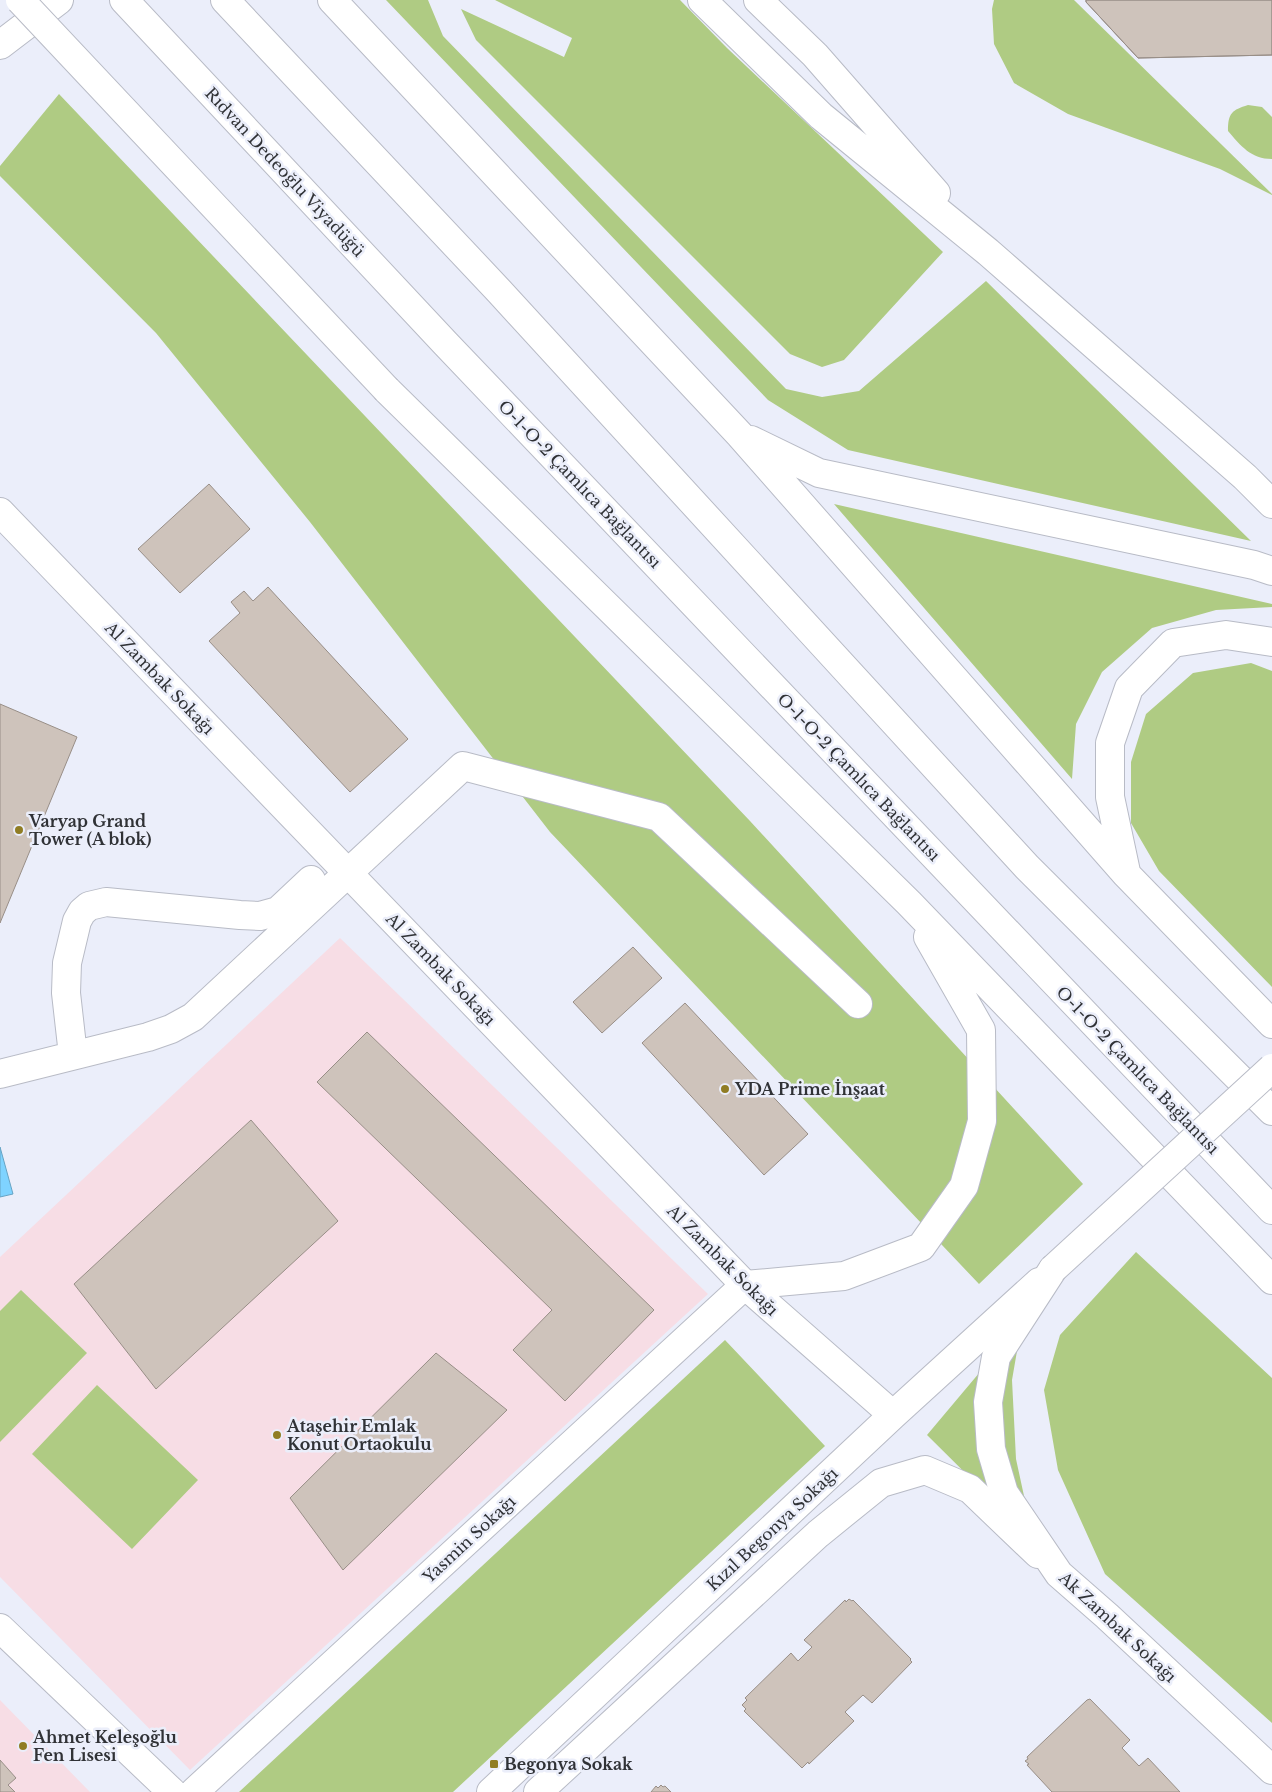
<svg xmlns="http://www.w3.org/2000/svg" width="1272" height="1792" viewBox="0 0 1272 1792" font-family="'Libre Baskerville',serif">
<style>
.education{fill:#f7dde5}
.green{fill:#afcb83}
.water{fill:#7fd3ff;stroke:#67a3c3}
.building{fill:#cec3bb;stroke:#988e87}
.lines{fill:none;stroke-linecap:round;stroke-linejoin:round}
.minor-casing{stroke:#b8bbc6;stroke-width:30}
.major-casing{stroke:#b8bbc6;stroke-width:30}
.highway-casing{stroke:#b8bbc6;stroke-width:30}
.minor{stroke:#fff;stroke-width:28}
.major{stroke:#fff;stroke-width:28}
.highway{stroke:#fff;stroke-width:28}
.major-bridge-casing{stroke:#b8bbc6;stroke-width:30;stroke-linecap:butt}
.highway-bridge-casing{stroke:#b8bbc6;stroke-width:30;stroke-linecap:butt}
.major-bridge{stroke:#fff;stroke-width:28}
.highway-bridge{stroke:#fff;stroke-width:28}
.poi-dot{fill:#907d24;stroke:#ebeefa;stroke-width:2}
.labels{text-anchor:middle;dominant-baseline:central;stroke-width:5;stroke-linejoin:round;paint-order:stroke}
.street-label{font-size:16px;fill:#303236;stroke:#ebeefa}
.poi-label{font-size:16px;font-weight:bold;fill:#303236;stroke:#ebeefa;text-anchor:start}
</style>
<rect width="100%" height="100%" fill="#ebeefa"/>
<path class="education" d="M 340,938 L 708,1294 L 190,1770 L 0,1577 L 0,1257 Z
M 0,1700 L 90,1792 L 0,1792 Z"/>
<path class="green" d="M 386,0 L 428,0 L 443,36 L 786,389 L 822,397 L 859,391 L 986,281 L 1251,541 L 848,450 L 768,400 Z
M 495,0 L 680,0 L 727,48 L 943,252 L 844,360 L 822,367 L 790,354 L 476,40 L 461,9 L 564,57 L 572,38 Z
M 994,0 L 1074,0 L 1272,194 L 1272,195 L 1220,169 L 1068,114 L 1014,83 L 994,44 L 992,9 Z
M 59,94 L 750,821 L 1083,1184 L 979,1284 L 550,832 L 310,522 L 156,333 L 0,176 L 0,166 Z
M 1248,105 L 1262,107 L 1272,117 L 1272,159 C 1251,159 1241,146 1228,131 C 1228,113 1232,110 1248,105 Z
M 834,504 L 1272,604 L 1272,607 L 1216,610 L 1152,628 L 1102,672 L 1076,724 L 1072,779 Z
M 1251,663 L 1272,671 L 1272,987 L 1159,871 L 1131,823 L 1131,762 L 1146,714 L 1193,673 Z
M 1136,1252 L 1272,1378 L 1272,1723 L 1105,1574 L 1058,1470 L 1044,1390 L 1060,1335 Z
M 21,1290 L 87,1353 L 0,1442 L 0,1311 Z
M 1022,1322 L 1012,1380 L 1016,1459 L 1029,1519 L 1042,1549 L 927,1435 Z
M 725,1340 L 825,1446 L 453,1792 L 239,1792 Z
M 97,1385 L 198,1480 L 132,1549 L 32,1454 Z"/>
<path class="water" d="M 0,1147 L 13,1194 L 0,1197 Z"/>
<path class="building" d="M 1086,0 L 1272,0 L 1272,55 L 1138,58 L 1086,2 Z
M 1086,0 L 1272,0 L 1272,55 L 1138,58 L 1086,2 Z
M 209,484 L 250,529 L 180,593 L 138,549 Z
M 268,587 L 408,739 L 350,792 L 209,641 L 240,613 L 231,602 L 244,591 L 253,601 Z
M 0,704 L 77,737 L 0,923 Z
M 633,947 L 662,978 L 602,1033 L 573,1002 Z
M 685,1003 L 808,1134 L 764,1175 L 642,1043 Z
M 367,1032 L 654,1310 L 565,1401 L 513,1350 L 552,1310 L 317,1082 Z
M 251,1120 L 338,1221 L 156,1389 L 74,1284 Z
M 436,1353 L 507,1410 L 343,1570 L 290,1498 Z
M 849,1599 L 852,1601 L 853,1600 L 911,1659 L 910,1660 L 912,1662 L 872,1703 L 863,1695 L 845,1712 L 854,1721 L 809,1764 L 808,1762 L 802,1768 L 744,1711 L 746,1709 L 742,1705 L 747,1700 L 745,1698 L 791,1653 L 798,1661 L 812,1647 L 804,1640 L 845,1600 L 846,1602 Z
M 1090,1699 L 1130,1740 L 1122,1748 L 1139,1766 L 1148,1758 L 1180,1792 L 1052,1792 L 1027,1765 L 1029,1764 L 1025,1761 L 1028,1759 L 1027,1757 L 1087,1700 Z
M 0,1760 L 16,1778 L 8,1785 L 15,1792 L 0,1792 Z
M 661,1785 L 663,1787 L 665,1786 L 671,1792 L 651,1792 L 656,1786 L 658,1788 Z"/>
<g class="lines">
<defs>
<path id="minor" d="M 0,45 L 59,0
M 0,512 L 745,1285 L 893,1415
M 73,1055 L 66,993 L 67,963 L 77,921 L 82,912 L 89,906 L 106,902 L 240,915 L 260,916 L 278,911 L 311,880
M 0,1074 L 148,1037 L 171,1029 L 193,1017 L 463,766 L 659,817 L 858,1004
M 0,1628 L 172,1792
M 194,1792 L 745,1285
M 491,1792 L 893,1415 L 1039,1282
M 538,1792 L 818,1534 L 881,1483 L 925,1470 L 970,1489 L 1038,1554"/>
<path id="major" d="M 702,0 L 821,116 L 988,252 L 1245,477 L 1272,504
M 758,0 L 815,55 L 936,193
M 1053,1269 L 996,1357 L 988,1402 L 991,1449 L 1004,1493 L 1059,1574 L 1107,1616 L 1272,1770"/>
<path id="highway" d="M 124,0 L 446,344 L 1272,1210
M 225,0 L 499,291 L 1027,867 L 1272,1111
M 332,0 L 740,435 L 1126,874 L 1272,1024
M 387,390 L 909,903 L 1272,1280
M 751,440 L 819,473 L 1254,565 L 1272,571
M 1126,872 L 1110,797 L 1110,743 L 1129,688 L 1173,643 L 1226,635 L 1272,642
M 745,1285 L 844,1276 L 921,1247 L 964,1186 L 982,1121 L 981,1030 L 928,937"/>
</defs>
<use href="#minor" class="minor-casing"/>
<use href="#major" class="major-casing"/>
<use href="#highway" class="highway-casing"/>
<use href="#minor" class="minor"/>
<use href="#major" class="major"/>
<use href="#highway" class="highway"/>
<defs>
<path id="major-bridge" d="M 1053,1269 L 1272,1068"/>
<path id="highway-bridge" d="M 20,0 L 387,390"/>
</defs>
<use href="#major-bridge" class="major-bridge-casing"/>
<use href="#highway-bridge" class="highway-bridge-casing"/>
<use href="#major-bridge" class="major-bridge"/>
<use href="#highway-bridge" class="highway-bridge"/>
</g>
<g class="poi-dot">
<circle cx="19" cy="830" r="5"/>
<circle cx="725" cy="1089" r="5"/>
<circle cx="277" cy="1435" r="5"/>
<circle cx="23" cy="1746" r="5"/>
<rect x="489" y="1759" width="10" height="10" rx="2.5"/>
</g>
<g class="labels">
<g class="street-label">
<text transform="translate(285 172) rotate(47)">Rıdvan Dedeoğlu Viyadüğü</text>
<text transform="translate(580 484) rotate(46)">O-1-O-2 Çamlıca Bağlantısı</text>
<text transform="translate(160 678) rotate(46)">Al Zambak Sokağı</text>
<text transform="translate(859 777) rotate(46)">O-1-O-2 Çamlıca Bağlantısı</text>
<text transform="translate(441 969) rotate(46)">Al Zambak Sokağı</text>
<text transform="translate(1138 1070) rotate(46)">O-1-O-2 Çamlıca Bağlantısı</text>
<text transform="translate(723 1260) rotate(45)">Al Zambak Sokağı</text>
<text transform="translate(772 1529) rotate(-43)">Kızıl Begonya Sokağı</text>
<text transform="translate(469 1539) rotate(-43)">Yasmin Sokağı</text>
<text transform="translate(1118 1627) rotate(43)">Ak Zambak Sokağı</text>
</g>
<g class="poi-label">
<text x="29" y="821">Varyap Grand<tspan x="29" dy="18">Tower (A blok)</tspan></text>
<text x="735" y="1089">YDA Prime İnşaat</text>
<text x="287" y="1426">Ataşehir Emlak<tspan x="287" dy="18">Konut Ortaokulu</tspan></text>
<text x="33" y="1737">Ahmet Keleşoğlu<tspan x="33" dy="18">Fen Lisesi</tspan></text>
<text x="504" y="1764">Begonya Sokak</text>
</g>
</g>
</svg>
